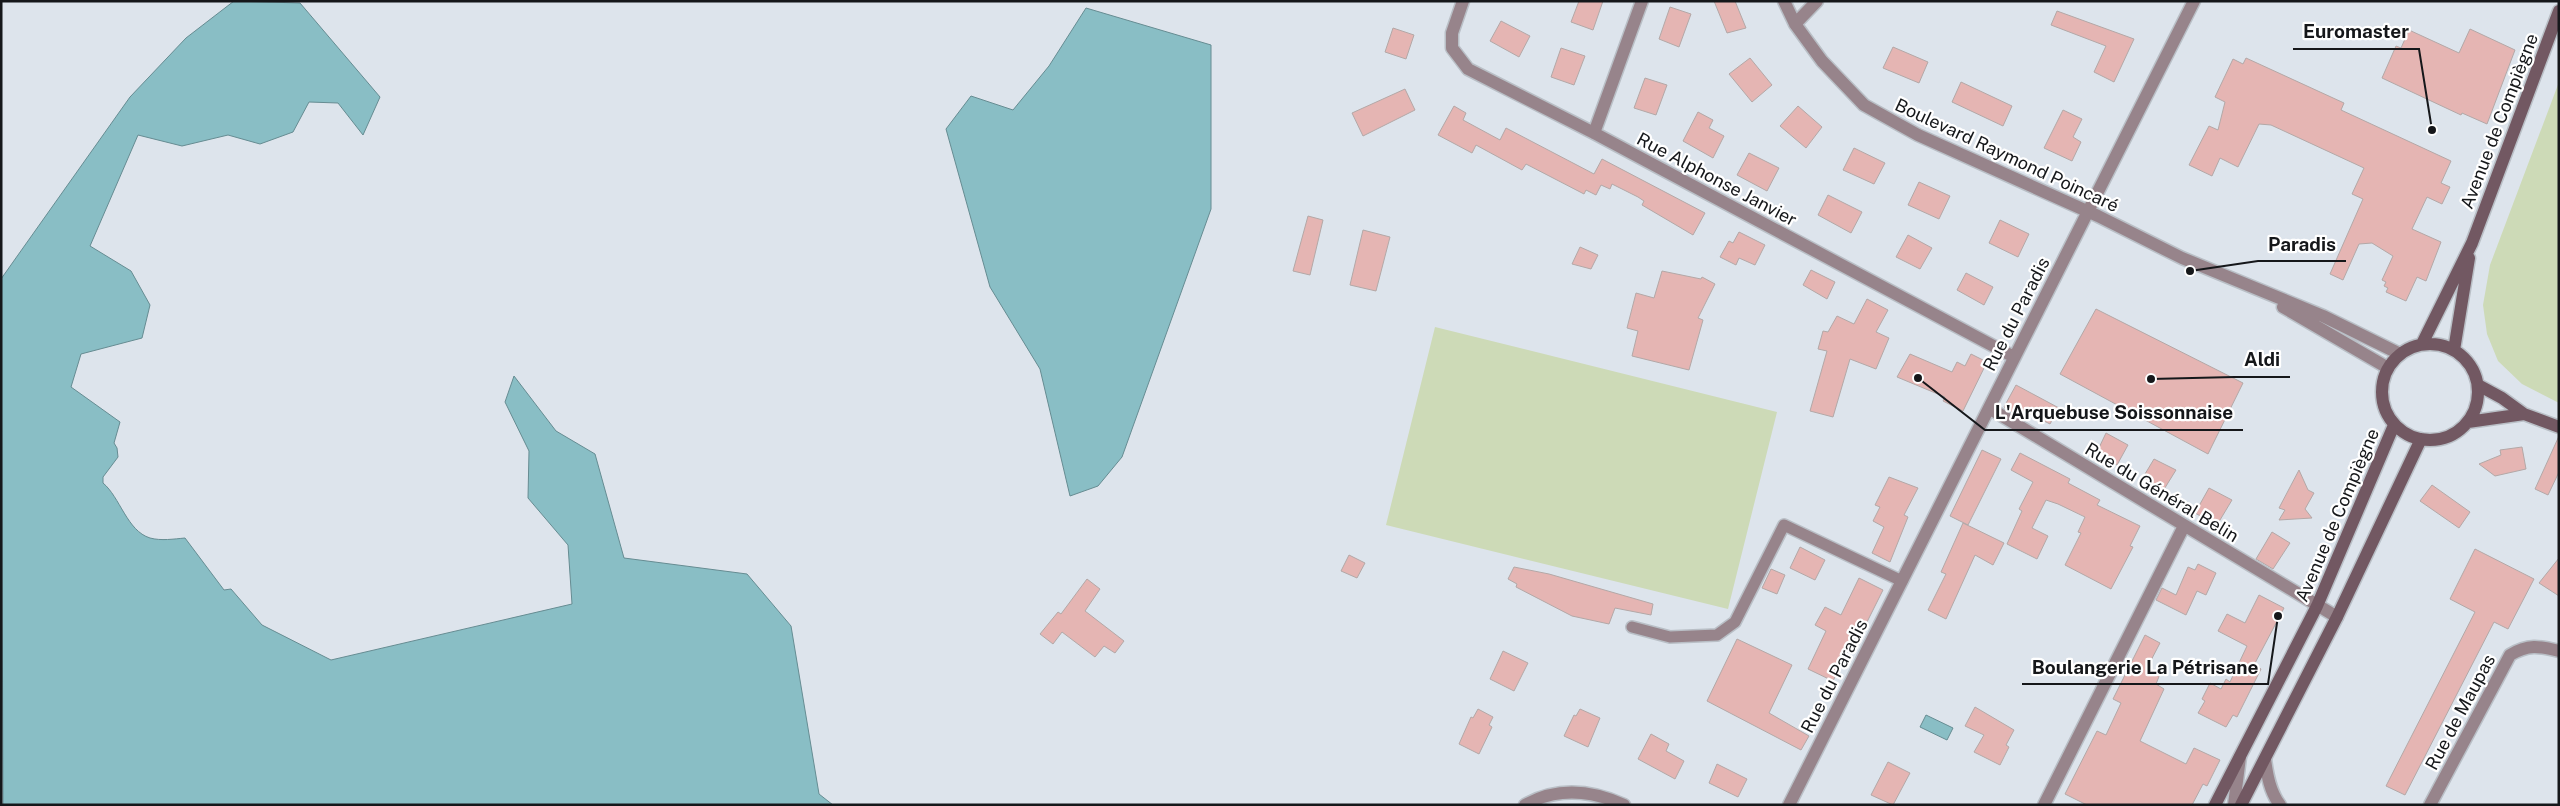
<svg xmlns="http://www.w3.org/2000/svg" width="2560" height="806" viewBox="0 0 2560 806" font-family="'Public Sans',sans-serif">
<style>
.green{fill:#cddab7}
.water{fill:#89bec5;stroke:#668c92}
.building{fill:#e5b5b3;stroke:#b3a8a7}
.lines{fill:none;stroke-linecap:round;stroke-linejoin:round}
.service-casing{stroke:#b9bfc6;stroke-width:14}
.minor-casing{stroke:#b9bfc6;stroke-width:15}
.secondary-casing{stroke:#b9bfc6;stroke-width:15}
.service{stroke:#97848b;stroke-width:11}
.minor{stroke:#97848b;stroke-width:12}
.secondary{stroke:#725862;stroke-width:12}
.labels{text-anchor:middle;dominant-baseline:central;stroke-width:4.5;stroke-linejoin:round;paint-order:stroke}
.street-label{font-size:18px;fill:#15171a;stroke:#fff}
.leader{fill:none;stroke:#15171a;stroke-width:2}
.callout-dot{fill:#15171a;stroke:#fff;stroke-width:2}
.callout-label{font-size:19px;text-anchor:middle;font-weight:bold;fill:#15171a;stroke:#fff;stroke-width:4.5;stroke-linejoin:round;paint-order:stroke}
</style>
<rect width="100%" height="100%" fill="#dde4ec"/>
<path class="green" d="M 2559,82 L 2559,403 L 2522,384 L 2498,361 L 2487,334 L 2483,305 L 2490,265 Z
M 1435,327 L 1777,412 L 1728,609 L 1386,525 Z"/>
<path class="water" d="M 234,1 L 300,3 L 380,97 L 363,135 L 338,103 L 309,102 L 293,132 L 260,144 L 228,135 L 182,146 L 138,135 L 90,246 L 131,271 L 150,305 L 142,338 L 81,354 L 71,387 L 120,422 L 114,443 L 117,448 L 118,457 L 103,477 L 103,483 C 120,497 127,531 150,538 C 161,541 174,539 185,538 L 224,590 L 231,589 L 262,625 L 331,660 L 572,604 L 568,545 L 528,498 L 529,451 L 505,402 L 514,376 L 556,431 L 595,454 L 624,558 L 747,574 L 791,626 L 819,794 L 833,805 L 3,805 L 1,279 L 130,97 L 186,38 Z
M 1086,8 L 1211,45 L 1211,209 L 1122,457 L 1098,486 L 1070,496 L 1040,369 L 990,287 L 946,129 L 971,96 L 1013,110 L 1049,66 Z
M 1926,715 L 1953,728 L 1947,740 L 1920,727 Z"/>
<path class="building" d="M 1579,1 L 1603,1 L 1593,30 L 1571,22 Z
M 1714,1 L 1735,1 L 1746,28 L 1727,33 Z
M 1670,7 L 1691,14 L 1679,47 L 1659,39 Z
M 2057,11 L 2134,39 L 2114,82 L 2094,72 L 2106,46 L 2051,25 Z
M 1501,21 L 1530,36 L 1519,57 L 1490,41 Z
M 1393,28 L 1414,35 L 1406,59 L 1385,52 Z
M 2470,29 L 2515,50 L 2487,124 L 2462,113 L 2461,115 L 2382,78 L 2396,46 L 2401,48 L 2409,30 L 2459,53 Z
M 1893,47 L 1928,62 L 1919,83 L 1883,68 Z
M 1561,48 L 1585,56 L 1574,85 L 1551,77 Z
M 1750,58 L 1772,85 L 1752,102 L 1729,74 Z
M 2246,58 L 2344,103 L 2341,110 L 2451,161 L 2441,183 L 2450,187 L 2442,204 L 2427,197 L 2412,229 L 2441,242 L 2426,281 L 2417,277 L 2406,301 L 2386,292 L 2388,288 L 2384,286 L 2386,282 L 2382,280 L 2393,256 L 2372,243 L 2359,244 L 2343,280 L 2330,274 L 2363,199 L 2352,194 L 2364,168 L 2271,125 L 2259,124 L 2238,167 L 2220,158 L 2212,176 L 2189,165 L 2209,126 L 2218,130 L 2225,102 L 2215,97 L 2233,59 L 2243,64 Z
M 1645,78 L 1667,85 L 1656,115 L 1634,108 Z
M 1961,82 L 2012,106 L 2003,126 L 1952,102 Z
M 1405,89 L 1415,110 L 1363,136 L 1352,113 Z
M 1454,106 L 1466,113 L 1463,120 L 1500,140 L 1506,128 L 1594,174 L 1602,159 L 1705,213 L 1693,235 L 1642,205 L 1644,201 L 1638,197 L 1612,184 L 1610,189 L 1601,185 L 1596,195 L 1586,190 L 1584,194 L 1526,164 L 1522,170 L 1476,145 L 1472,153 L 1438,135 Z
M 1798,106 L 1822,127 L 1806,148 L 1780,126 Z
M 2063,110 L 2082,119 L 2073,137 L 2081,142 L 2072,161 L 2044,148 Z
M 1698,112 L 1713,120 L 1709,128 L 1724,136 L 1713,158 L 1683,141 Z
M 1854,148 L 1885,163 L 1874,184 L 1843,170 Z
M 1749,153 L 1779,168 L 1767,191 L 1737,175 Z
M 1919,182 L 1950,196 L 1939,219 L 1908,205 Z
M 1828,195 L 1862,212 L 1851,233 L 1818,215 Z
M 1308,216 L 1323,220 L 1310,275 L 1293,271 Z
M 2000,220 L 2029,234 L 2018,257 L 1989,243 Z
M 1363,230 L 1390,237 L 1376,291 L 1350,285 Z
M 1739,232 L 1765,245 L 1755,265 L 1739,258 L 1736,265 L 1720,257 L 1729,241 L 1733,243 Z
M 1908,235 L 1932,248 L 1920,269 L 1896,257 Z
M 1580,247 L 1598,255 L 1591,269 L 1572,264 Z
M 1811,270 L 1835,282 L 1827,299 L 1803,285 Z
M 1662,271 L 1701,279 L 1702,277 L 1715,284 L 1698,318 L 1703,320 L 1689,370 L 1632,356 L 1638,331 L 1627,328 L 1636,293 L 1654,298 Z
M 1966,273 L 1993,287 L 1984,305 L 1957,290 Z
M 1867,299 L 1888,310 L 1876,332 L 1889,338 L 1876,369 L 1850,359 L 1833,417 L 1810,411 L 1827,351 L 1818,349 L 1823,331 L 1828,332 L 1837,316 L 1854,324 Z
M 2096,309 L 2243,383 L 2208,454 L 2060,374 Z
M 1910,354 L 1952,372 L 1957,362 L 1965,366 L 1971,354 L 1987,362 L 1963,411 L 1943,401 L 1945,397 L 1897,377 Z
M 2016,385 L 2059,408 L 2050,424 L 2030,414 L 2026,421 L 2004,407 Z
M 2106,433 L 2128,445 L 2117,465 L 2096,454 Z
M 2559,436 L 2559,472 L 2548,495 L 2535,489 Z
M 2522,447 L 2526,469 L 2495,476 L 2479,464 L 2501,455 L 2500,450 Z
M 1982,450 L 2001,459 L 1968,525 L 1950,516 Z
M 2020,453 L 2070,479 L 2068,483 L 2100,500 L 2097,505 L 2140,526 L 2130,546 L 2133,547 L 2111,589 L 2065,565 L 2081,533 L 2078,532 L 2085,517 L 2058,504 L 2046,500 L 2032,528 L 2048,536 L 2037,559 L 2007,544 L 2022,511 L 2019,509 L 2033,482 L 2011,470 Z
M 2154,459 L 2176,470 L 2163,491 L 2142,479 Z
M 2299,470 L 2308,490 L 2314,493 L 2305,509 L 2312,518 L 2279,520 L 2285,510 L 2279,508 Z
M 1889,477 L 1918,488 L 1904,515 L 1908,517 L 1890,562 L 1872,553 L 1884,527 L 1873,521 L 1880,507 L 1875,505 Z
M 2432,485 L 2470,512 L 2459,528 L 2420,501 Z
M 2209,488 L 2232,500 L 2217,525 L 2195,513 Z
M 1963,523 L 2004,543 L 1993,565 L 1975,555 L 1946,619 L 1928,610 L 1946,574 L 1941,572 Z
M 2272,532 L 2290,543 L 2273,569 L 2256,559 Z
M 1800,547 L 1825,560 L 1815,580 L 1790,568 Z
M 2475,549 L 2534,579 L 2508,629 L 2494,622 L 2405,795 L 2386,786 L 2475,612 L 2450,599 Z
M 1349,555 L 1365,563 L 1357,578 L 1341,571 Z
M 2559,558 L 2559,596 L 2539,583 Z
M 2198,564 L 2216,573 L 2206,595 L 2197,591 L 2186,615 L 2156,600 L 2162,588 L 2176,595 L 2188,567 L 2195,570 Z
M 1514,567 L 1549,574 L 1653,604 L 1651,615 L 1615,608 L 1609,624 L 1572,616 L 1516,587 L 1517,584 L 1508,579 Z
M 1771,569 L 1785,575 L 1777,594 L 1762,588 Z
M 1859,578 L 1883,590 L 1863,630 L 1859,628 L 1833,681 L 1808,669 L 1826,631 L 1815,625 L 1825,607 L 1841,615 Z
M 1087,579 L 1100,589 L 1085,611 L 1124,641 L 1115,653 L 1104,646 L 1095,657 L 1062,632 L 1053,644 L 1040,634 L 1058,612 L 1061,614 Z
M 2259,595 L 2284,608 L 2254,665 L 2261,669 L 2237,717 L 2233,715 L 2226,727 L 2198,713 L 2205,701 L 2202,699 L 2210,683 L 2221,689 L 2226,679 L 2230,682 L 2247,646 L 2218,631 L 2227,614 L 2245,623 Z
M 2145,635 L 2160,643 L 2147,668 L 2160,674 L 2156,684 L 2164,689 L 2140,741 L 2186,764 L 2194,748 L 2220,760 L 2207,786 L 2203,784 L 2192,805 L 2087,805 L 2065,794 L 2097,731 L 2106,735 L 2121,703 L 2113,699 Z
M 1737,639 L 1792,665 L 1769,713 L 1809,736 L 1801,750 L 1707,701 Z
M 1503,651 L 1528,663 L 1514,691 L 1490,679 Z
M 1975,707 L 2014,730 L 2006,745 L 2009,747 L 2000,765 L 1974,752 L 1984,735 L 1965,726 Z
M 1478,709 L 1493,717 L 1489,725 L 1492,727 L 1479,754 L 1459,744 L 1471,717 L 1473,718 Z
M 1580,709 L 1600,718 L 1588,747 L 1564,736 L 1574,715 L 1576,716 Z
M 1651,734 L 1669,744 L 1666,751 L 1684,761 L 1675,779 L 1638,759 Z
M 1888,762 L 1910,773 L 1893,805 L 1871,795 Z
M 1717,764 L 1747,779 L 1738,797 L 1709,783 Z"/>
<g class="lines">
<defs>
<path id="service" d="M 1632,627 L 1670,637 L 1717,635 L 1735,622 L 1784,525 L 1902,581"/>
<path id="minor" d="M 1463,1 L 1452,33 L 1452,48 L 1468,69 L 1594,133 L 2014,357
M 1784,1 L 1795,24 L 1822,61 L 1864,105 L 1918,135 L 2098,216 L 2182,258 L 2323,316 L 2400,354
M 1795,24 L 1817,1
M 1594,133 L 1642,1
M 2283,307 L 2388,368
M 1989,408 L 2337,617
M 2265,759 C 2267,775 2270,792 2280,805
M 1525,805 C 1557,787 1591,790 1624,805
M 1789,805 L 2194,1
M 2044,805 L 2184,526
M 2234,805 L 2240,757
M 2430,805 L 2510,655 C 2528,644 2539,646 2559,651"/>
<path id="secondary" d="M 2422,344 L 2472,243 L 2559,11
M2382 392a48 48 0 1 1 96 0a48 48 0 1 1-96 0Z
M 2454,350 L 2469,258
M 2478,385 L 2502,398 L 2524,414 L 2559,427
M 2468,422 L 2524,414
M 2215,805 L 2317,606 L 2394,425
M 2241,805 L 2337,617 L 2421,439"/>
</defs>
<use href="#service" class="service-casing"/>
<use href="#minor" class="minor-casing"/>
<use href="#secondary" class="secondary-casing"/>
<use href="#service" class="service"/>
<use href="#minor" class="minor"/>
<use href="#secondary" class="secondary"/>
</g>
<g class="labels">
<g class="street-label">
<text transform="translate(2499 121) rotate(-69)">Avenue de Compiègne</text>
<text transform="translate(2007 155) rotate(25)">Boulevard Raymond Poincaré</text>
<text transform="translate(1717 179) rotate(28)">Rue Alphonse Janvier</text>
<text transform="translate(2016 314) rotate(-63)">Rue du Paradis</text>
<text transform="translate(2162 492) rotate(31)">Rue du Général Belin</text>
<text transform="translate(2337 515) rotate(-67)">Avenue de Compiègne</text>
<text transform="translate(1834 676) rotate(-63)">Rue du Paradis</text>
<text transform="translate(2460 712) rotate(-62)">Rue de Maupas</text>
</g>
</g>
<path class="leader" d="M2432 130L2419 49H2293M2190 271L2258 261H2346M2151 379L2234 377H2290M1918 378L1985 430H2243M2278 616L2268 684H2022"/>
<g class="callout-dot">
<circle cx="2432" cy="130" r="5"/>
<circle cx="2190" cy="271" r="5"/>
<circle cx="2151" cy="379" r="5"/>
<circle cx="1918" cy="378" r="5"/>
<circle cx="2278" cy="616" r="5"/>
</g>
<g class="callout-label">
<text x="2356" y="38">Euromaster</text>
<text x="2302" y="251">Paradis</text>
<text x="2262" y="366">Aldi</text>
<text x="2114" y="419">L'Arquebuse Soissonnaise</text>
<text x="2145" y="674">Boulangerie La Pétrisane</text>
</g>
<rect width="2560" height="806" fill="none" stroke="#15171a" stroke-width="5"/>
</svg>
